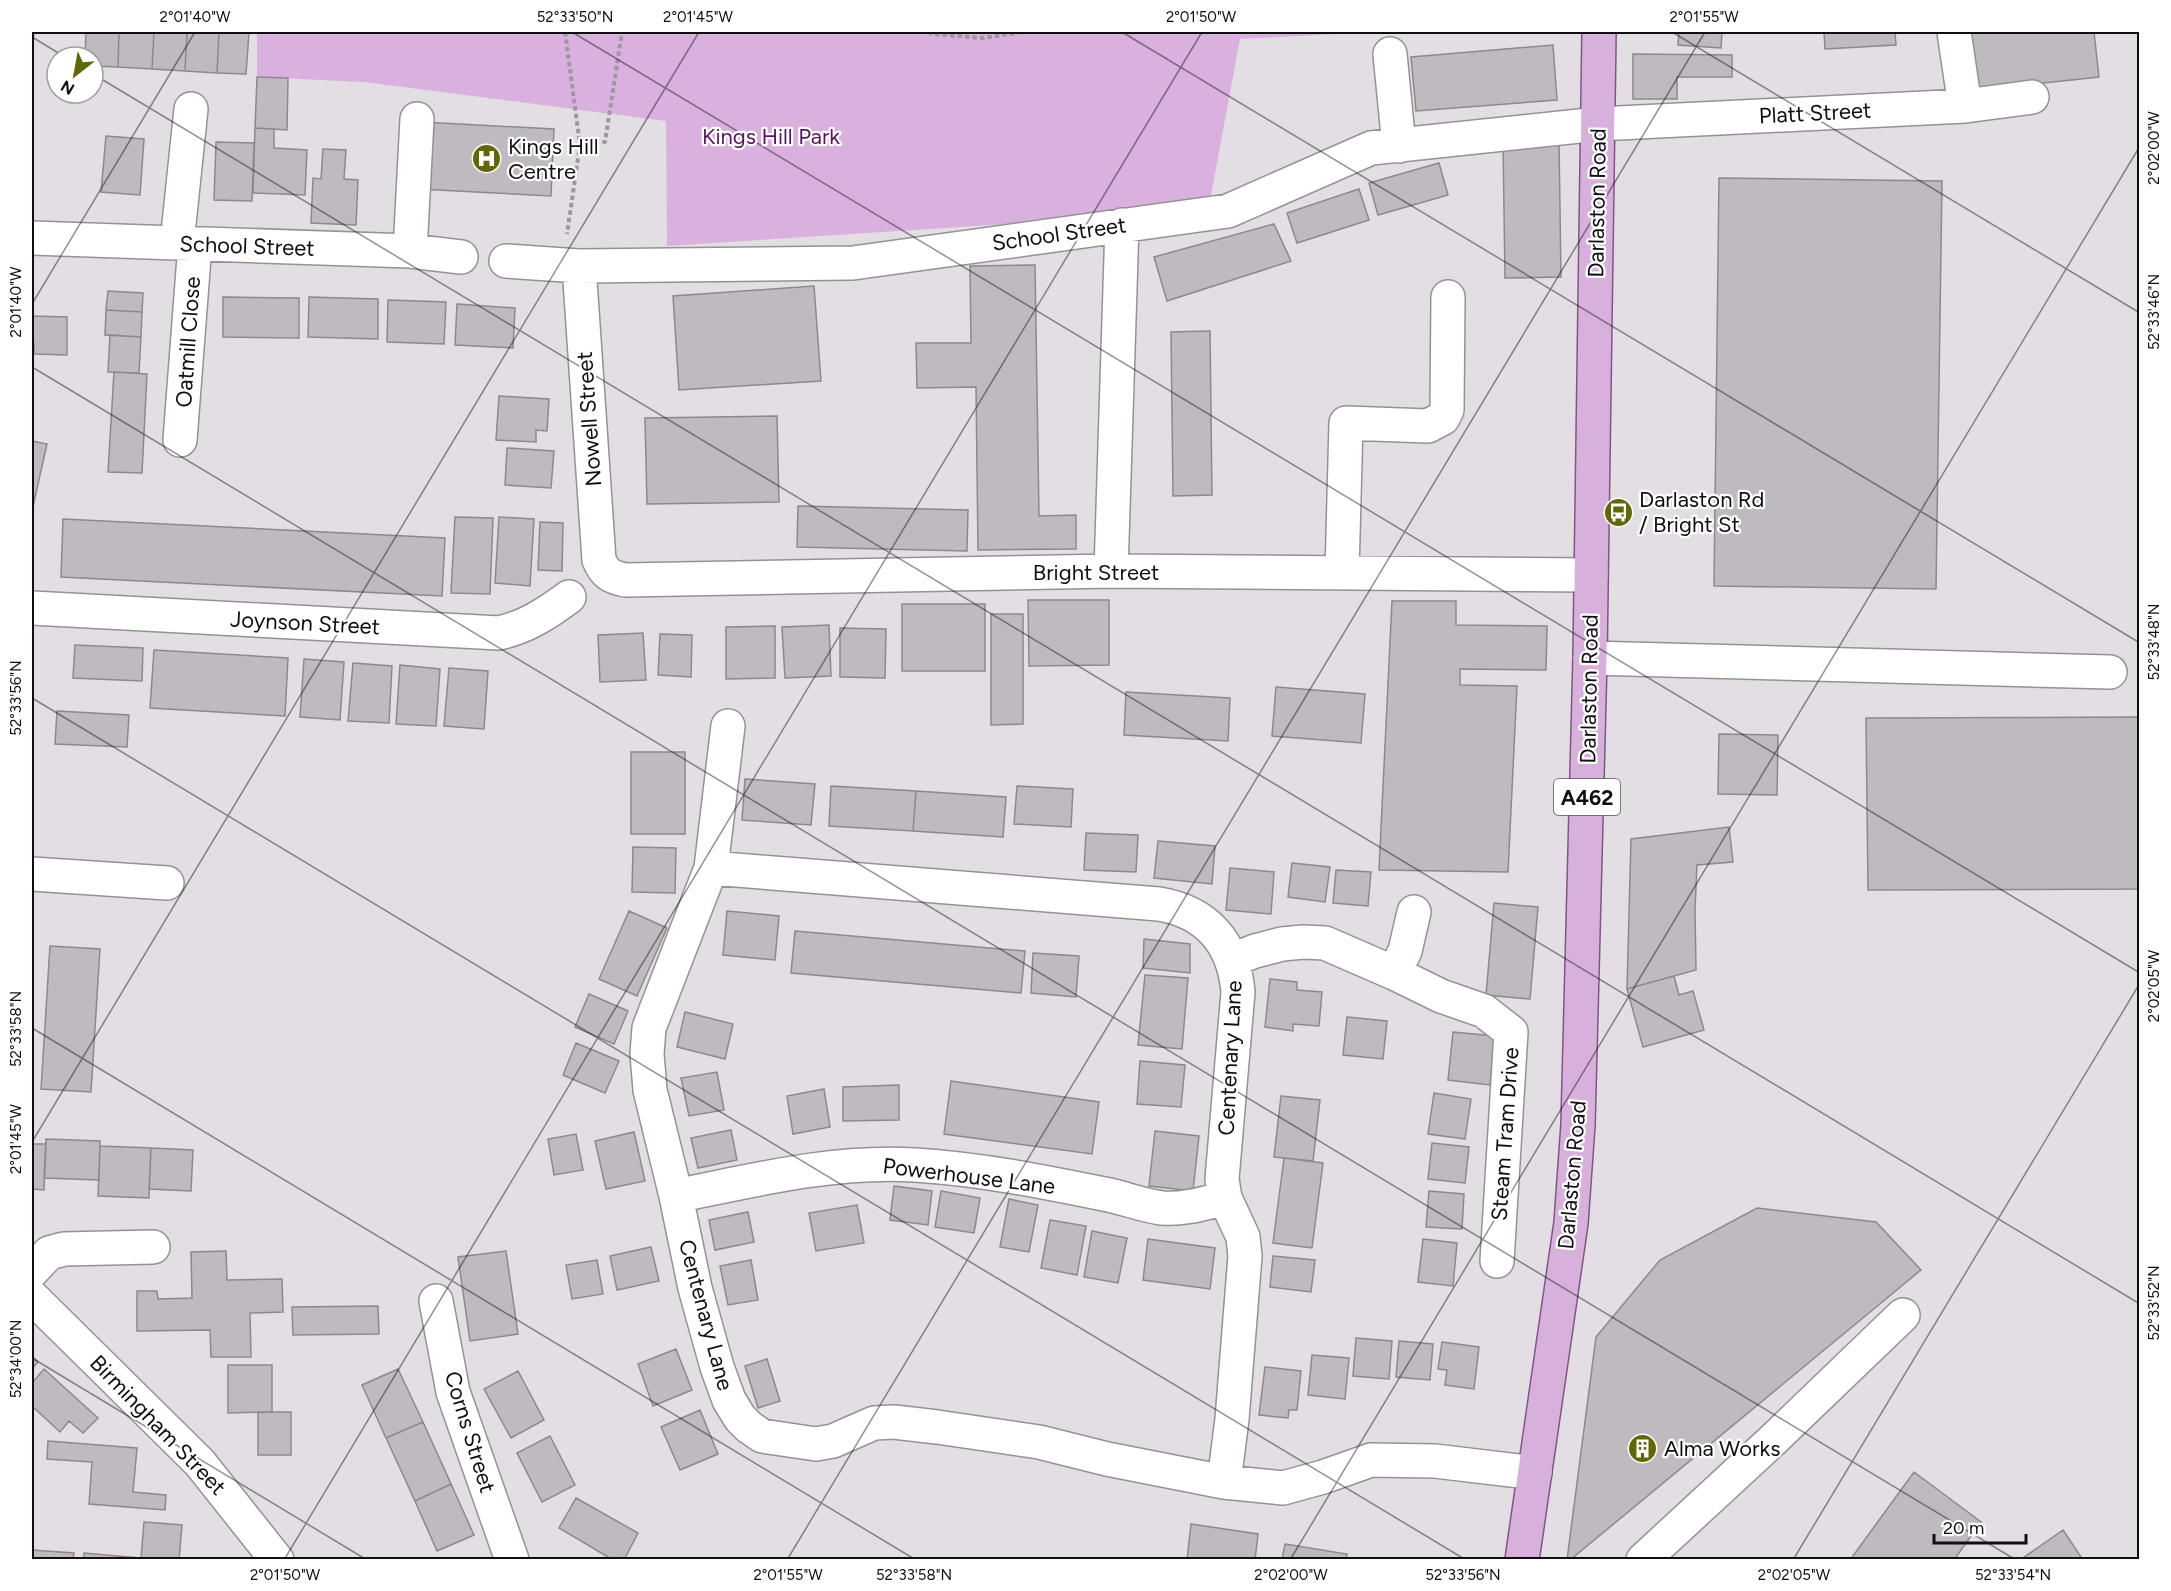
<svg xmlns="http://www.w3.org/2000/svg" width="2171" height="1591" viewBox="0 0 2171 1591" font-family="Figtree,sans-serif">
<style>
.green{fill:#dab0df}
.building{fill:#bfb9c0;stroke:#8e888e;stroke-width:1.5}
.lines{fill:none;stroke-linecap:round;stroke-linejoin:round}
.minor-casing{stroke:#969197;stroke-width:36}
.major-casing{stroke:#805685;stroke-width:36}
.path{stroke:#9d989e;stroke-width:4;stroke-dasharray:4.5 3;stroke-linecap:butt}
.minor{stroke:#fff;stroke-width:33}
.major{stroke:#d7b1dc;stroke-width:33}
.ticks{fill:none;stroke:#100e11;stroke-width:1.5;stroke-opacity:0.45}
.labels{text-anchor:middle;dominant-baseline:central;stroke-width:4.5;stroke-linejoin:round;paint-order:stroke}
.shield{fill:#fff;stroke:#585658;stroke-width:1.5}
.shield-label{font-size:21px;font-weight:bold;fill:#100e11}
.street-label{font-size:22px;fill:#100e11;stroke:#fff}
.park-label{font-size:22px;fill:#581361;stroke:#fff}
.poi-label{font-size:22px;fill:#100e11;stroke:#fff;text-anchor:start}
.neatline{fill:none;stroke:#100e11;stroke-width:2}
.ticks-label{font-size:15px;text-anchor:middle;fill:#100e11}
</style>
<rect width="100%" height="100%" fill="#e3dde4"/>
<path class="green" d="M 257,32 L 1372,32 L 1240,39 L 1208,211 L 667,246 L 666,121 L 364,82 L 257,77 Z"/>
<path class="building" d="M 32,32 L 34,32 L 32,58 Z
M 86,32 L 119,32 L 118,67 L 93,66 L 93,57 L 85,57 Z
M 119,32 L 154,32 L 152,69 L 118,67 Z
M 154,32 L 187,32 L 185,71 L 152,69 Z
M 187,32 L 219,32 L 217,73 L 185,71 Z
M 219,32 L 249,32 L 246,74 L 217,73 Z
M 1679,32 L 1722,32 L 1721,48 L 1678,45 Z
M 1824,32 L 1895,32 L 1896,45 L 1825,49 Z
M 1970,32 L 2094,32 L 2099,77 L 1977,90 Z
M 1553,45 L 1557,100 L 1416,111 L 1411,57 Z
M 1633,54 L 1732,55 L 1732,77 L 1677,77 L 1677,99 L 1633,99 Z
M 257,77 L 288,78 L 287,130 L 255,128 Z
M 422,122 L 554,129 L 551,196 L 419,189 Z
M 255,128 L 274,129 L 274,148 L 307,150 L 305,195 L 253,193 Z
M 106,136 L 144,139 L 140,195 L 101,192 Z
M 1559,141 L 1561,277 L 1505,278 L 1503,142 Z
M 216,142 L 254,143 L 252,201 L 214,200 Z
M 323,149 L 346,150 L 344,179 L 358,180 L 356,225 L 311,223 L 313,178 L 321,179 Z
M 1439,163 L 1448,195 L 1378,215 L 1369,183 Z
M 1719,178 L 1942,181 L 1936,589 L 1714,586 Z
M 1359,189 L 1369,220 L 1297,243 L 1287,213 Z
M 1274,224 L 1291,261 L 1167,301 L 1154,257 Z
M 1035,265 L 1039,516 L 1076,515 L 1076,549 L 978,550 L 976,387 L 917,388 L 916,343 L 971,343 L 970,266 Z
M 814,286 L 821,381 L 679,390 L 673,296 Z
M 108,291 L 143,293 L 142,312 L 106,310 Z
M 223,297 L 299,298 L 299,338 L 223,337 Z
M 309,297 L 378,299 L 378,339 L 308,337 Z
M 388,300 L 446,302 L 444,344 L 387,342 Z
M 457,304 L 515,308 L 513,348 L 455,345 Z
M 106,310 L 142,312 L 141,337 L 105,335 Z
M 32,316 L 67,317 L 67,355 L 34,354 L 34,343 L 32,342 Z
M 1210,331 L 1212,495 L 1173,496 L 1171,332 Z
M 110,335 L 141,337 L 139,373 L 108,372 Z
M 114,372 L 147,374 L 142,473 L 108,472 Z
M 499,396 L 549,399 L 547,431 L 536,430 L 536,442 L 496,440 Z
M 777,416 L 779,502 L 647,504 L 645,418 Z
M 32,441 L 47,444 L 32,511 Z
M 507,448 L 554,451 L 551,488 L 505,485 Z
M 798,506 L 968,510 L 967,551 L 797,547 Z
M 455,517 L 493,518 L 490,594 L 451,593 Z
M 499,517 L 534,519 L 530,586 L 495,583 Z
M 63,519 L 445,538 L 442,596 L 61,577 Z
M 540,522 L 563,523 L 562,571 L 538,570 Z
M 1028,600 L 1109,600 L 1109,665 L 1029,666 Z
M 1392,601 L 1456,601 L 1456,625 L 1547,626 L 1546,670 L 1460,669 L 1460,685 L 1517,686 L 1508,872 L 1379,870 Z
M 902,604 L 985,604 L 985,671 L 902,671 Z
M 991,614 L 1023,614 L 1023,724 L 991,725 Z
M 829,625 L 831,676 L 785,678 L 782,627 Z
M 775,626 L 775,678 L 726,679 L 726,627 Z
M 840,628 L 886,629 L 885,678 L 840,677 Z
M 643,633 L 646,680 L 600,682 L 598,635 Z
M 660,634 L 692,635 L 691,677 L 658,675 Z
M 75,645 L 143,648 L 142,681 L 73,678 Z
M 154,650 L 288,658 L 285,716 L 150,708 Z
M 304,659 L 344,662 L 340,720 L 300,717 Z
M 353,663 L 392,666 L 389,723 L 348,721 Z
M 400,665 L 440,669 L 436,726 L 396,724 Z
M 449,668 L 488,671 L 484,729 L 444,726 Z
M 1276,687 L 1365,694 L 1361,743 L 1272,736 Z
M 1126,692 L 1230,698 L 1228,741 L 1124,735 Z
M 57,711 L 129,715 L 127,747 L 55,744 Z
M 2140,717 L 2140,889 L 1868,890 L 1866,718 Z
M 1719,734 L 1778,735 L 1777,795 L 1718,794 Z
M 631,752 L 685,752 L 685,834 L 631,834 Z
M 745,779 L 815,784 L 811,825 L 742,820 Z
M 831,786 L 916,791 L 913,831 L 829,826 Z
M 1017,786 L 1073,789 L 1071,827 L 1014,824 Z
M 916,791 L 1006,797 L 1003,837 L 913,831 Z
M 1729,827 L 1733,862 L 1697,865 L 1695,910 L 1696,970 L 1627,989 L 1631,839 Z
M 1086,833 L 1138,835 L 1136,872 L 1084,870 Z
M 1158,841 L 1215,846 L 1212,884 L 1154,878 Z
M 633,847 L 676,848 L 675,893 L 632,892 Z
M 1292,863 L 1330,867 L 1325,902 L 1288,897 Z
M 1230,868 L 1274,872 L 1271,914 L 1226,910 Z
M 1336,870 L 1371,872 L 1368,906 L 1333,903 Z
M 1494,903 L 1538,907 L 1530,999 L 1486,995 Z
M 629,911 L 667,928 L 637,996 L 599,979 Z
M 727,911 L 779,916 L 775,960 L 723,955 Z
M 795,931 L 1025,951 L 1021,993 L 791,973 Z
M 1144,939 L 1190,944 L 1190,973 L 1143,968 Z
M 50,946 L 100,949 L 91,1092 L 41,1089 Z
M 1033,953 L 1079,956 L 1076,997 L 1031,993 Z
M 1145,975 L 1188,978 L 1182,1049 L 1138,1045 Z
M 1674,976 L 1679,995 L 1693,991 L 1704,1030 L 1643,1047 L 1627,989 Z
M 1270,979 L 1297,982 L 1297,990 L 1322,992 L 1319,1026 L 1293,1024 L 1293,1031 L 1265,1027 Z
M 589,994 L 628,1011 L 614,1044 L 575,1027 Z
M 685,1012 L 733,1024 L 725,1059 L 677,1047 Z
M 1347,1017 L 1387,1021 L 1383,1059 L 1343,1055 Z
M 1453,1032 L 1495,1036 L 1490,1085 L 1448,1080 Z
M 576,1043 L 619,1061 L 605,1093 L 563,1075 Z
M 1140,1061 L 1185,1065 L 1181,1107 L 1137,1104 Z
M 717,1072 L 724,1110 L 689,1116 L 681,1078 Z
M 951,1081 L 1099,1102 L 1092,1154 L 944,1134 Z
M 899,1085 L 899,1120 L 843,1121 L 843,1087 Z
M 824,1089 L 830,1127 L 793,1134 L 787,1096 Z
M 1434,1093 L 1471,1099 L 1465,1139 L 1428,1134 Z
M 1281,1096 L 1320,1100 L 1313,1161 L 1274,1157 Z
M 731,1130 L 737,1160 L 698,1168 L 691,1138 Z
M 1155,1131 L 1199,1136 L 1193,1191 L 1149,1186 Z
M 634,1132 L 645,1181 L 606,1189 L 595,1141 Z
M 576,1134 L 583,1170 L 554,1175 L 548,1139 Z
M 46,1139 L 100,1141 L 99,1180 L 44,1178 Z
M 1432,1143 L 1469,1147 L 1465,1183 L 1428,1179 Z
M 32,1144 L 46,1144 L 44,1190 L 32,1189 Z
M 100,1146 L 151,1148 L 149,1198 L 98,1196 Z
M 151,1148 L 193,1150 L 191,1191 L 149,1189 Z
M 1284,1158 L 1323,1163 L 1312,1248 L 1273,1243 Z
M 894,1186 L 932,1191 L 928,1225 L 890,1220 Z
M 941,1191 L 980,1198 L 974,1233 L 935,1227 Z
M 1429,1191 L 1464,1194 L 1462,1229 L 1426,1227 Z
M 1009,1199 L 1038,1205 L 1029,1252 L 1000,1247 Z
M 857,1205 L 864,1243 L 816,1251 L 809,1213 Z
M 1757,1208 L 1876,1222 L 1921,1270 L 1570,1560 L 1567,1560 L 1596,1337 L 1660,1260 Z
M 748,1212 L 754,1242 L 715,1250 L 709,1220 Z
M 1050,1220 L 1086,1226 L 1077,1275 L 1041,1268 Z
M 1092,1231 L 1127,1238 L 1118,1283 L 1084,1277 Z
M 1148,1239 L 1215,1248 L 1210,1289 L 1143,1280 Z
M 1423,1239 L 1457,1243 L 1453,1286 L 1418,1282 Z
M 651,1247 L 659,1281 L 617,1290 L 610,1256 Z
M 226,1251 L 227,1280 L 282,1279 L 283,1312 L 250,1313 L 251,1357 L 211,1357 L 210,1330 L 137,1331 L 137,1291 L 157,1291 L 158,1299 L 192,1298 L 191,1252 Z
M 506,1251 L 518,1334 L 470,1341 L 458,1257 Z
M 1273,1256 L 1315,1260 L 1311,1292 L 1270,1287 Z
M 597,1260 L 603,1294 L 572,1299 L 566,1265 Z
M 751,1260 L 758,1300 L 728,1305 L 720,1266 Z
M 378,1306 L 379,1334 L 293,1335 L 292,1307 Z
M 1356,1338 L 1392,1341 L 1389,1379 L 1353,1376 Z
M 1399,1341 L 1433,1344 L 1430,1380 L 1396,1377 Z
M 1442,1342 L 1479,1347 L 1474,1389 L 1445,1385 L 1447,1370 L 1438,1369 Z
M 676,1349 L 692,1390 L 653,1406 L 638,1364 Z
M 1312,1355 L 1349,1358 L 1345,1399 L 1308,1395 Z
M 32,1356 L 38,1362 L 32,1369 Z
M 767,1359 L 780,1401 L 758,1408 L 745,1366 Z
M 228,1365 L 272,1365 L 272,1412 L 228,1413 Z
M 1265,1367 L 1301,1371 L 1297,1410 L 1289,1410 L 1288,1418 L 1259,1415 Z
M 44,1369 L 98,1418 L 83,1433 L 69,1421 L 60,1432 L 32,1406 L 32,1383 Z
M 398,1369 L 423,1422 L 386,1438 L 362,1385 Z
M 518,1371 L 544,1420 L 511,1438 L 484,1389 Z
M 700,1410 L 718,1454 L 680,1470 L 661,1427 Z
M 258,1412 L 291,1412 L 291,1455 L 258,1455 Z
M 423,1422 L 451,1484 L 415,1501 L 386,1438 Z
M 550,1436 L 575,1485 L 542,1502 L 517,1453 Z
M 48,1441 L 137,1448 L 133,1492 L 166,1495 L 165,1510 L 89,1504 L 92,1462 L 47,1459 Z
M 1914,1472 L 1981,1522 L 1954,1560 L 1850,1560 Z
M 451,1484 L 474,1535 L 437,1551 L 415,1501 Z
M 576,1498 L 638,1533 L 624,1560 L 613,1560 L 559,1528 Z
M 144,1522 L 182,1525 L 179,1560 L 84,1560 L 84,1553 L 141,1558 Z
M 1191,1524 L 1258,1534 L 1255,1560 L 1187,1560 Z
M 2063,1530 L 2083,1560 L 2020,1560 Z
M 1285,1544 L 1347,1554 L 1346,1560 L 1282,1560 Z
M 32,1550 L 74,1553 L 73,1560 L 32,1560 Z"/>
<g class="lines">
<defs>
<path id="minor" d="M 1954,32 L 1965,106
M 1390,54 L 1399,146
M 32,238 L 410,251 L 461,257
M 177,243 L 191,109
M 410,251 L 417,119
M 506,261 L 579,266 L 853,263 L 1228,211 L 1371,148 L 1598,124 L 1965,106 L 2032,97
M 579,266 L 599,560 C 605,574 611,577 625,580 L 1111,571 L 1591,575
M 180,440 L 195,244
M 1111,571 L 1122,225
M 1342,573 L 1346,423 L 1428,426 L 1443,418 L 1447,410 L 1448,297
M 32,608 L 499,633 C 526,627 546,614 569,597
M 1590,658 L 2110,672
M 728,726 L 711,868 L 649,1028 L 647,1054 L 650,1090 L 676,1196 L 695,1288 L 717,1367 L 729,1400 L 740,1418 L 749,1427 L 762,1436 L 816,1444 L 833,1441 L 874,1423 L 894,1422 L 937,1427 L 1039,1442 L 1107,1459 L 1224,1482 L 1283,1488 L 1323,1477 L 1371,1460 L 1435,1461 L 1535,1473
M 711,868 L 1159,904 C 1207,912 1234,943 1238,992 L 1222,1179 L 1225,1198 L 1243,1237 L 1245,1256 L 1232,1419 L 1224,1482
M 32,874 L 167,883
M 1232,960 L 1255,951 L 1282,944 L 1303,942 L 1325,943 L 1394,973 L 1441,996 L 1484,1011 L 1511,1032 L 1497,1261
M 1394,973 L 1405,951 L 1414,912
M 676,1196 C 754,1180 835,1160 915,1165 C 980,1169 1046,1182 1109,1195 C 1127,1199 1145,1206 1162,1208 C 1184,1210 1205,1203 1225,1198
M 32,1271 L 49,1253 L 64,1249 L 153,1247
M 32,1297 L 200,1463 L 277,1560
M 436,1301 L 453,1392 L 512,1560
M 1643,1560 L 1774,1439 L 1903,1315"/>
<path id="major" d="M 1522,1560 L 1571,1223 L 1578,1125 L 1590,658 L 1599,32"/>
</defs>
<use href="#minor" class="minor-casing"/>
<use href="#major" class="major-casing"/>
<path class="path" d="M 565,32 L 580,145 L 567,234
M 928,32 L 933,34 L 983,38 L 1022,32
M 580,145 L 605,142 L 622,32"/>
<use href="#minor" class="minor"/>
<use href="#major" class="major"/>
</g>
<path class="ticks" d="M 572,32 L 2140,973M 1122,32 L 2140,643M 1672,32 L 2140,313M 32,37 L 65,57M 93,74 L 2140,1304M 32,304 L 195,32M 32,367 L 2016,1560M 32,698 L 1466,1560M 32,1028 L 916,1560M 32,1142 L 699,32M 32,1358 L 367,1560M 284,1560 L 1202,32M 787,1560 L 1705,32M 1290,1560 L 2140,146M 1793,1560 L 2140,983"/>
<defs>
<symbol id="hospital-disc" viewBox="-11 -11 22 22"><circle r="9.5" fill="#626604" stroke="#fff"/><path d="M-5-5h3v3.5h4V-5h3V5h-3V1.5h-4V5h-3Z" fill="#fff"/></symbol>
<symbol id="bus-disc" viewBox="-11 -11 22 22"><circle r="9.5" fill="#626604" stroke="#fff"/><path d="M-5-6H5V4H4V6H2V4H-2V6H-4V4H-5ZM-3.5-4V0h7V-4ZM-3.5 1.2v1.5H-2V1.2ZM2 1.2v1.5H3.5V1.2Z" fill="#fff"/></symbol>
<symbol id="building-disc" viewBox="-11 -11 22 22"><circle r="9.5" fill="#626604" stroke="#fff"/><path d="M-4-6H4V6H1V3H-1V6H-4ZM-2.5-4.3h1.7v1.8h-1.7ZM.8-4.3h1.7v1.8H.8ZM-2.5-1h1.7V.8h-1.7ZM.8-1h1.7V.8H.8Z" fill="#fff"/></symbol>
</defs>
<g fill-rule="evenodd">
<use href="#hospital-disc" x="470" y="142" width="33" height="33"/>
<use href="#bus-disc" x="1602" y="496" width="33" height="33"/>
<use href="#building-disc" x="1626" y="1432" width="33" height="33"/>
</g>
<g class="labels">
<rect class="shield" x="1554" y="779" width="66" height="36" rx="4.5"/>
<g class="shield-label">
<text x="1587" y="797">A462</text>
</g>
<g class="street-label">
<text transform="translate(1815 113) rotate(-3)">Platt Street</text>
<text transform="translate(1597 203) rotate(-89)">Darlaston Road</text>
<text transform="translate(1059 234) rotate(-8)">School Street</text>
<text transform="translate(247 246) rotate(2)">School Street</text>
<text transform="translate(188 342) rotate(-86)">Oatmill Close</text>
<text transform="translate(589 419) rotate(-94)">Nowell Street</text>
<text x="1096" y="572">Bright Street</text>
<text transform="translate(305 623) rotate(3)">Joynson Street</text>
<text transform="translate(1589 689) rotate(-89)">Darlaston Road</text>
<text transform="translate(1230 1058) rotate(-87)">Centenary Lane</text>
<text transform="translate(1505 1134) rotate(-86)">Steam Tram Drive</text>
<text transform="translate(1572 1175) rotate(-85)">Darlaston Road</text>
<text transform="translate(969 1176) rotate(7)">Powerhouse Lane</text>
<text transform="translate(706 1315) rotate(75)">Centenary Lane</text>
<text transform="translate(158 1425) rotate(46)">Birmingham Street</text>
<text transform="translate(470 1432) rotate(73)">Corns Street</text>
</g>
<g class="park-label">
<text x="771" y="136">Kings Hill Park</text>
</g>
<g class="poi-label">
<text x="508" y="146">Kings Hill<tspan x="508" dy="25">Centre</tspan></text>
<text x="1639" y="499">Darlaston Rd<tspan x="1639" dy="25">/ Bright St</tspan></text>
<text x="1664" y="1448">Alma Works</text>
</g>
</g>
<rect width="2171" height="1591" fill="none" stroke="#ffffff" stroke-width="66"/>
<g transform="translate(75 75) rotate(211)"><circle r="28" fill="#ffffff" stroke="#9f9fa0" stroke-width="1.5"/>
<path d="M0-4.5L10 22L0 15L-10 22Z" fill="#626604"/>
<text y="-9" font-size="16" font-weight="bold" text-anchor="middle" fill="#100e11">N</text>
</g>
<path d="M1934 1534v9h92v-9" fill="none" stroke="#100e11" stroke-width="3"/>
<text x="1943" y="1534" font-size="18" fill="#100e11" stroke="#ffffff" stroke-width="4.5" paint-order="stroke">20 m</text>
<rect x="33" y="33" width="2105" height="1525" class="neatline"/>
<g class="ticks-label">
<text x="195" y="22">2°01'40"W</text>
<text x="575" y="22">52°33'50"N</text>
<text x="698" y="22">2°01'45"W</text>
<text x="1201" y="22">2°01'50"W</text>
<text x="1704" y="22">2°01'55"W</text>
<text transform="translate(2154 148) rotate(-90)" y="5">2°02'00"W</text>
<text transform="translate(16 302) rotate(-90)" y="5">2°01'40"W</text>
<text transform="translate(2154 312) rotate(-90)" y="5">52°33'46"N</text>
<text transform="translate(2154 642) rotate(-90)" y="5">52°33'48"N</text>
<text transform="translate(16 698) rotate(-90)" y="5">52°33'56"N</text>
<text transform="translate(2154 986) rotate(-90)" y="5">2°02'05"W</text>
<text transform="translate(16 1029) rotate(-90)" y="5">52°33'58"N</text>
<text transform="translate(16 1139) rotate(-90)" y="5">2°01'45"W</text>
<text transform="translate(2154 1303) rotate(-90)" y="5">52°33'52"N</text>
<text transform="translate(16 1359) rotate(-90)" y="5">52°34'00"N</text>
<text x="285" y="1580">2°01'50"W</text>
<text x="788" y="1580">2°01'55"W</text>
<text x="914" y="1580">52°33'58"N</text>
<text x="1291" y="1580">2°02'00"W</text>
<text x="1463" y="1580">52°33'56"N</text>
<text x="1794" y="1580">2°02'05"W</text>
<text x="2013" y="1580">52°33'54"N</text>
</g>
</svg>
